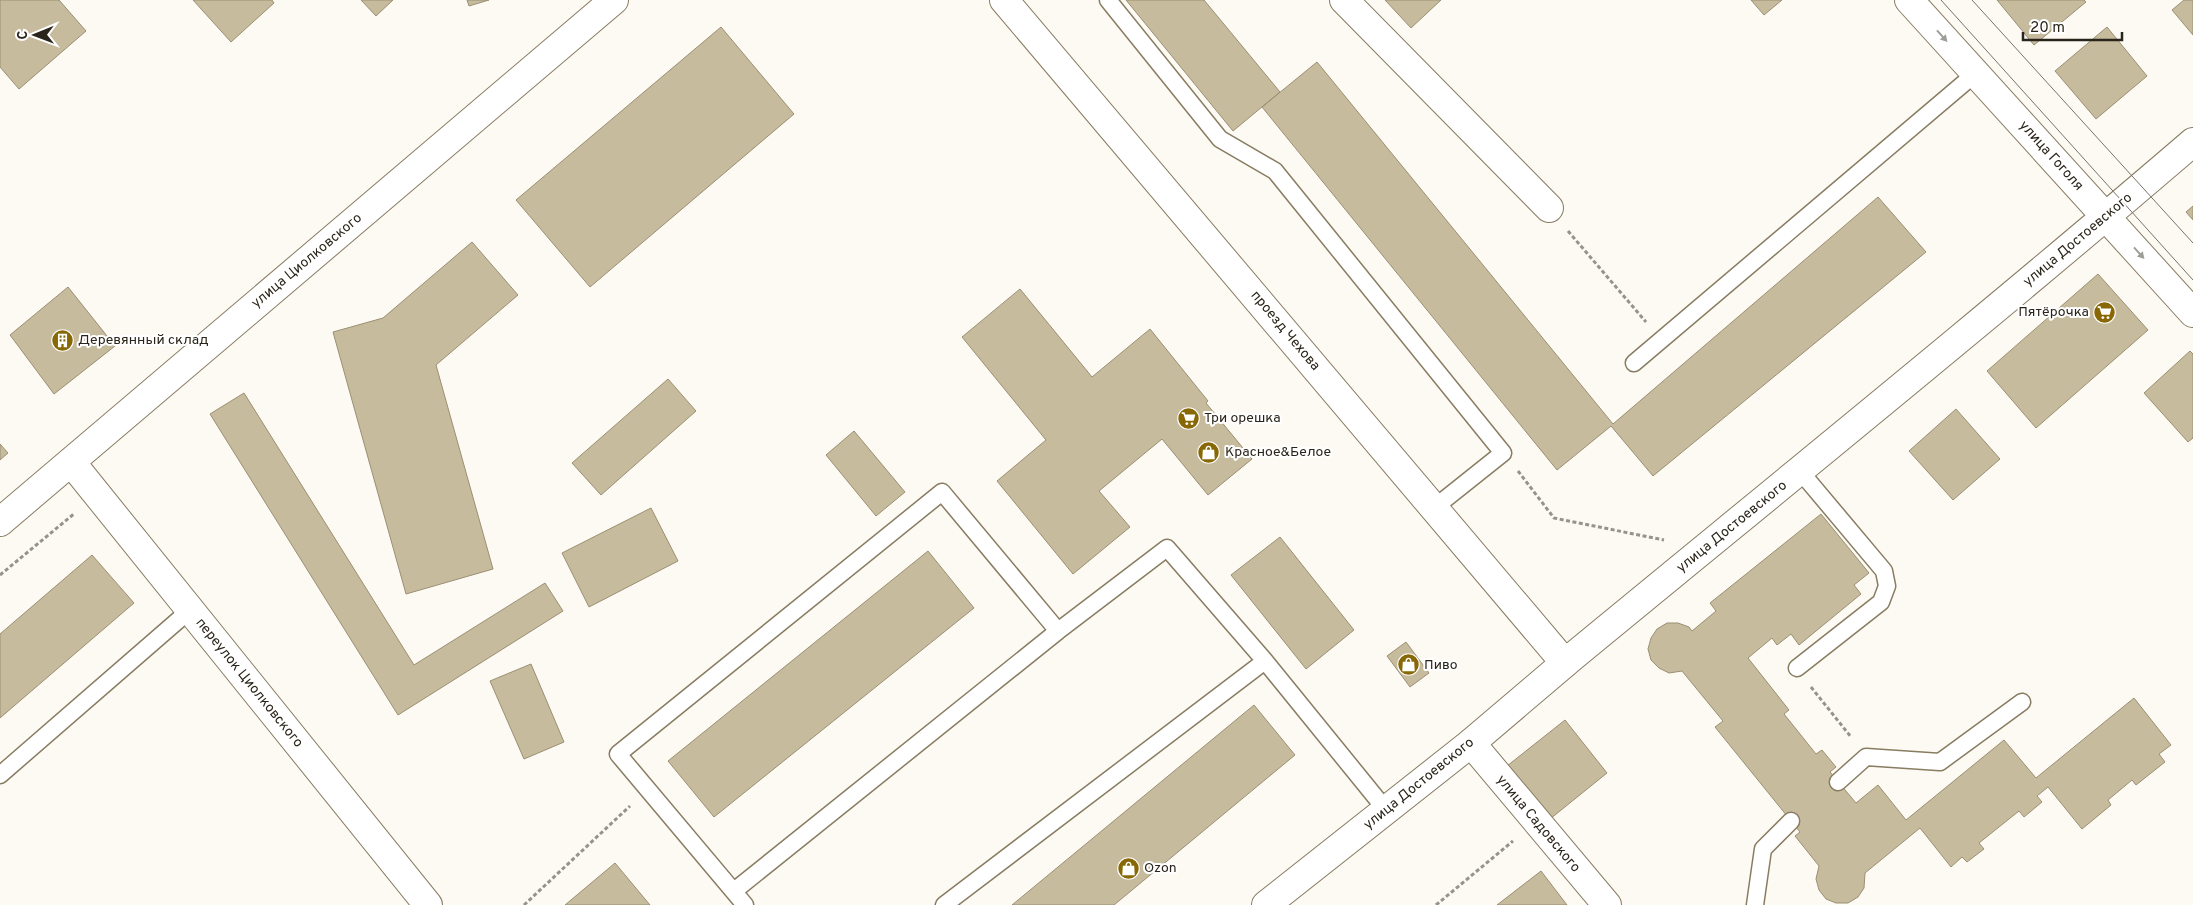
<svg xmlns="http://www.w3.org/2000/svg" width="2193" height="905" viewBox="0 0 2193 905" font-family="Overpass,sans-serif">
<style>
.building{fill:#c7bb9e;stroke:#9b8f73}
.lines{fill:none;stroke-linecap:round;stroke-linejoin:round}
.service-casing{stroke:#887c61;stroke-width:19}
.minor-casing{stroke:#887c61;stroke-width:30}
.tertiary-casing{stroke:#887c61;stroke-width:30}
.path{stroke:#97938a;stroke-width:3;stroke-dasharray:4 2.5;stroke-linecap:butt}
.service{stroke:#fff;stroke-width:16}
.minor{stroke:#fff;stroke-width:28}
.tertiary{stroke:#fff;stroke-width:28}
.tram{stroke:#78736a;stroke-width:1}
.oneway{fill:#9f9d98}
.labels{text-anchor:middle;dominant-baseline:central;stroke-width:4;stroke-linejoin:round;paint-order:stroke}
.street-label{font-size:14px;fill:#2a251a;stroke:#fff}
.poi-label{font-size:14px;fill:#2a251a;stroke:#fff;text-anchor:start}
</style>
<rect width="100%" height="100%" fill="#fdfaf4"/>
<path class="building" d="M 0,0 L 59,0 L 86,31 L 19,89 L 0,67 Z
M 193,0 L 272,0 L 274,3 L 231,42 Z
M 361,0 L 393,0 L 376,16 Z
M 467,0 L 489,0 L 469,6 Z
M 1126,0 L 1204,0 L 1280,92 L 1233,131 Z
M 1385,0 L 1441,0 L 1411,28 Z
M 1751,0 L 1782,0 L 1764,15 Z
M 1997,0 L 2084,0 L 2086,2 L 2034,45 Z
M 2184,0 L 2193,0 L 2193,35 L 2172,10 Z
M 721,27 L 794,114 L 590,287 L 516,200 Z
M 2107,27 L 2147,76 L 2096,119 L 2055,71 Z
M 1317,62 L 1613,424 L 1878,197 L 1926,252 L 1653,476 L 1611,426 L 1557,470 L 1262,107 Z
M 2193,206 L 2193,220 L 2186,212 Z
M 472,242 L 518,295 L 436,365 L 493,569 L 406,594 L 333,332 L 383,318 Z
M 2098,274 L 2148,330 L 2036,428 L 1987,371 Z
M 68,287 L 115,346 L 54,394 L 10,335 Z
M 1020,289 L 1092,377 L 1150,329 L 1208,401 L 1206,403 L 1252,459 L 1208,495 L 1162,439 L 1099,491 L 1130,527 L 1073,574 L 997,481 L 1046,440 L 962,337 Z
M 2190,351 L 2193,354 L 2193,438 L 2188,442 L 2144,393 Z
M 668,379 L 696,411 L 601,495 L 572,463 Z
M 244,393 L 414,665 L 545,583 L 563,611 L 398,715 L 210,414 Z
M 1956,409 L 2000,459 L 1953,500 L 1909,451 Z
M 854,431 L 905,492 L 876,516 L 826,455 Z
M 0,444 L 8,453 L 0,460 Z
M 651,508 L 678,561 L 589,607 L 562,553 Z
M 1821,514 L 1869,573 L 1854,585 L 1861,594 L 1799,645 L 1791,634 L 1777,645 L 1772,638 L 1748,658 L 1789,710 L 1784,714 L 1816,754 L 1822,750 L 1836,767 L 1830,772 L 1856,803 L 1878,785 L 1906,820 L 2004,740 L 2036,778 L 2134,698 L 2171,745 L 2159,754 L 2165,762 L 2136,785 L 2132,780 L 2108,800 L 2111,805 L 2082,829 L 2048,787 L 2037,796 L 2042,802 L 2024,817 L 2019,811 L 1979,843 L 1984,849 L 1967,862 L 1962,857 L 1951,867 L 1920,828 L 1865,873 L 1864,888 L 1858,897 L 1848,903 L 1836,903 L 1826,899 L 1819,890 L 1816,879 L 1819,866 L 1795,836 L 1800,832 L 1715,727 L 1723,721 L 1682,671 L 1669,673 L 1659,668 L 1651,660 L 1648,649 L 1651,638 L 1657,629 L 1667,623 L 1678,623 L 1689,627 L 1692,631 L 1716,611 L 1710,603 Z
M 1280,537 L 1354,630 L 1306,669 L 1231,575 Z
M 928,551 L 974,608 L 714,817 L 668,761 Z
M 92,555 L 134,603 L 0,718 L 0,634 Z
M 1406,642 L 1429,673 L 1410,687 L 1387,656 Z
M 531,664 L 564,742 L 524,759 L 490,681 Z
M 1254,705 L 1295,755 L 1114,905 L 1012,905 Z
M 1565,720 L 1607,773 L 1550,819 L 1507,766 Z
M 615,863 L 650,905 L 565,905 Z
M 1541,871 L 1567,905 L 1497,905 Z"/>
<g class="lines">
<defs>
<path id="service" d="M 1108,0 L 1220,139 L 1275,171 L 1503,453 L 1434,508
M 1634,363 L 1976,73
M 1797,668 L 1881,602 L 1887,586 L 1884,571 L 1800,471
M 0,775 L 190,610
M 1838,782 L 1866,757 L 1940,762 L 2022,702
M 734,891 L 1058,631 L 1167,548 L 1265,661 L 1386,810
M 745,905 L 618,754 L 942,492 L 1058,631
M 944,905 L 1265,661
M 1755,905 L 1763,849 L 1791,821"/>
<path id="minor" d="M 1344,0 L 1549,208
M 1909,0 L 2193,313
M 71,462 L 428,905
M 1565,663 C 1775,490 1987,319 2193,142
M 1471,743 L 1607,905"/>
<path id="tertiary" d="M 1004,0 L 1565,663 L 1471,743 L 1266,905
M 0,522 L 614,0"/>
</defs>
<use href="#service" class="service-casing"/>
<use href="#minor" class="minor-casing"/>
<use href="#tertiary" class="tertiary-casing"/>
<path class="path" d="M 1568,231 L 1646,322
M 1518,471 L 1554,518 L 1664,540
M 0,575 L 75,513
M 1811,687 L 1851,737
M 524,905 L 630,806
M 1436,905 L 1513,841"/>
<use href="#service" class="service"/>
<use href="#minor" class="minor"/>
<use href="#tertiary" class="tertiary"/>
<path class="tram" d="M 1941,0 L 2193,280
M 1972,0 L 2193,243"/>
</g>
<defs><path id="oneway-solid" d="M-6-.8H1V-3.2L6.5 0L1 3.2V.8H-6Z" transform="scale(1.25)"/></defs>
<g class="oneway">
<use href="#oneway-solid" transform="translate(1942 36) rotate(48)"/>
<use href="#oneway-solid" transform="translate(2139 253) rotate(48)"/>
</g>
<defs>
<symbol id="supermarket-disc" viewBox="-11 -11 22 22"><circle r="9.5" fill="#886805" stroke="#fff"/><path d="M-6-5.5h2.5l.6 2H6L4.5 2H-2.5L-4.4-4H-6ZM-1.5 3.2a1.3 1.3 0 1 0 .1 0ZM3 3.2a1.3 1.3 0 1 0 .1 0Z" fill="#fff"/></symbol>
<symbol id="building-disc" viewBox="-11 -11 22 22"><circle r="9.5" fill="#886805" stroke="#fff"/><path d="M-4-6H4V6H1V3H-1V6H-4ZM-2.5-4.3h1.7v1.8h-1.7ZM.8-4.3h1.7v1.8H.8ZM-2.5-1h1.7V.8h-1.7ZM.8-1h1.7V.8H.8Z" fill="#fff"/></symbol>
<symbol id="shop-disc" viewBox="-11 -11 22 22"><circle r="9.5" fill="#886805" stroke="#fff"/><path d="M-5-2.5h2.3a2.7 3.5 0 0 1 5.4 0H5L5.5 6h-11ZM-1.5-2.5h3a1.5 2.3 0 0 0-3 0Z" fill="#fff"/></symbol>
</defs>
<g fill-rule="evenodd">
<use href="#supermarket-disc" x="2092" y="300" width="25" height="25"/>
<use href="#building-disc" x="50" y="328" width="25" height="25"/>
<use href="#supermarket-disc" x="1176" y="406" width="25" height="25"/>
<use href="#shop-disc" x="1196" y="440" width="25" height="25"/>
<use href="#shop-disc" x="1396" y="652" width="25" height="25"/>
<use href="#shop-disc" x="1116" y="856" width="25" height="25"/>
</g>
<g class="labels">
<g class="street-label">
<text transform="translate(2051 156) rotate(48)">улица Гоголя</text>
<text transform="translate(2078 240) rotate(-40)">улица Достоевского</text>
<text transform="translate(307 261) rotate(-40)">улица Циолковского</text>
<text transform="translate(1285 331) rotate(50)">проезд Чехова</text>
<text transform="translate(1732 527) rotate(-39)">улица Достоевского</text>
<text transform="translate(249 683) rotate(51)">переулок Циолковского</text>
<text transform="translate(1419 784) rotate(-39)">улица Достоевского</text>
<text transform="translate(1538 824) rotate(50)">улица Садовского</text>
</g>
<g class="poi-label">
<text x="2089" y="312" text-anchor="end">Пятёрочка</text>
<text x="78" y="340">Деревянный склад</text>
<text x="1204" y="418">Три орешка</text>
<text x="1225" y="452">Красное&amp;Белое</text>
<text x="1424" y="665">Пиво</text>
<text x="1144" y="868">Ozon</text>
</g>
</g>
<g transform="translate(35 35) rotate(269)" stroke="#ffffff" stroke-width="4" paint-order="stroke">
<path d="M0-4L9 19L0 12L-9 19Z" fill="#2a251a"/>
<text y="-8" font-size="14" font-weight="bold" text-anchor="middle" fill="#2a251a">С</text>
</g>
<path d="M2023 32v8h99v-8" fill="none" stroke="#2a251a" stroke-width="2.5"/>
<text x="2030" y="32" font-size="15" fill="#2a251a" stroke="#ffffff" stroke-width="4" paint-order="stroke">20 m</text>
</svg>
